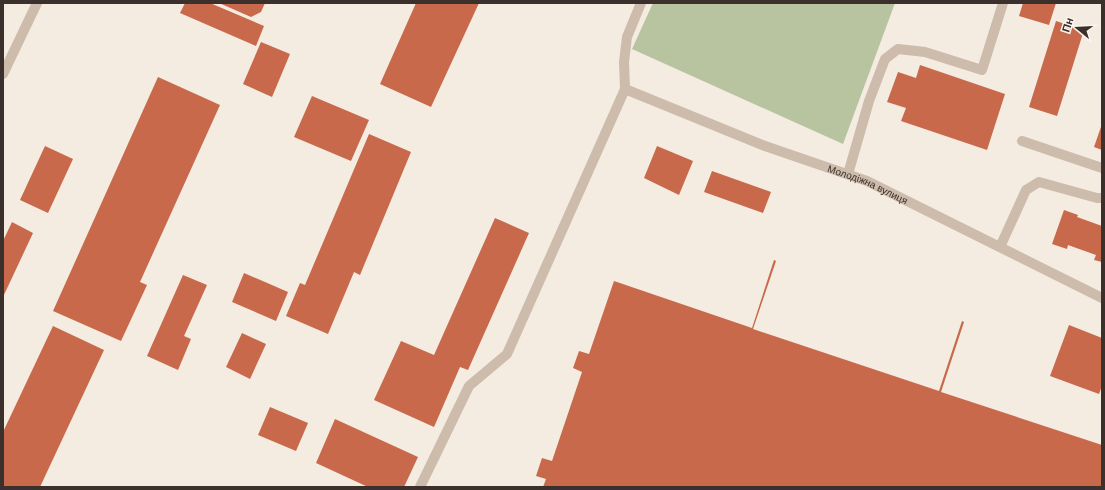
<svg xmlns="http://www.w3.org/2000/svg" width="1105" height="490" viewBox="0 0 1105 490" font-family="Arial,sans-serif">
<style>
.green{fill:#b8c4a0}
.building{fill:#c8694b}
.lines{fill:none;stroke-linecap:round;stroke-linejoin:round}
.lane{stroke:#cdbbac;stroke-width:10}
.street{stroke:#cdbbac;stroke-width:10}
.labels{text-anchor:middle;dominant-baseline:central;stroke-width:4;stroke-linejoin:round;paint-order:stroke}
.street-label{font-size:10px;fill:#3b302b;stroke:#fbf5ee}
</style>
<rect width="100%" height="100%" fill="#f4ebe1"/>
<path class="green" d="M 653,3 L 895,3 L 843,144 L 632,49 Z"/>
<path class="building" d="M 185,3 L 210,3 L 264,26 L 256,46 L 180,13 Z
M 219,3 L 265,3 L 261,12 L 251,17 Z
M 416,3 L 479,3 L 431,107 L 380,84 Z
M 1023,3 L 1056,3 L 1049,25 L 1019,16 Z
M 1056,21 L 1084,30 L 1057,116 L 1029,107 Z
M 261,42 L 290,54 L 272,97 L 243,84 Z
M 920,65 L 1005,94 L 987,150 L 901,121 L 906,108 L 887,102 L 898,72 L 916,78 Z
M 158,77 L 220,105 L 140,282 L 147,285 L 121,341 L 53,311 Z
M 312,96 L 369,120 L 351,161 L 294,137 Z
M 1102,124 L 1102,150 L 1094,147 Z
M 369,134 L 411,152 L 360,275 L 354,272 L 328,334 L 286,316 L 300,283 L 305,285 Z
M 45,146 L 73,159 L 48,213 L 20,200 Z
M 657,146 L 693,161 L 679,195 L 644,178 Z
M 712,171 L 771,192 L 763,213 L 704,192 Z
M 1064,210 L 1078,215 L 1077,217 L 1102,226 L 1102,262 L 1094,260 L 1096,255 L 1068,245 L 1067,249 L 1052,244 Z
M 495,218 L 529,233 L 468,370 L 460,367 L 434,427 L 374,400 L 401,341 L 434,355 Z
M 12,222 L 33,233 L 3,297 L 3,241 Z
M 774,260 L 776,261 L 753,329 L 939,391 L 962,321 L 964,322 L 941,392 L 1102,445 L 1102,487 L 543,487 L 546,479 L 536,476 L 542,458 L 552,461 L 582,372 L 573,368 L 579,351 L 589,354 L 614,281 L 752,328 Z
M 244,273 L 288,292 L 276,321 L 232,302 Z
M 183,275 L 207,285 L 184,336 L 191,339 L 178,370 L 147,356 Z
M 1069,325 L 1102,338 L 1102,386 L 1099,394 L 1050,376 Z
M 53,326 L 104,350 L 40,487 L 3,487 L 3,432 Z
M 242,333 L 266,344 L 250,379 L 226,367 Z
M 270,407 L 308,423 L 296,451 L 258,435 Z
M 335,419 L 418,457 L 404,487 L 368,487 L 316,463 Z"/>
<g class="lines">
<path class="lane" d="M 3,74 L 37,3
M 1022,141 L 1102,168
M 848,174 L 869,101 L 885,59 L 898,49 L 925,52 L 982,70 L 1003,3
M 1000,247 L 1026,190 L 1039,182 L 1097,198 L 1102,198
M 420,487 L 469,386 L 507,354 L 625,89 L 624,62 L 627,37 L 641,3"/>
<path class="street" id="s1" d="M 625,89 L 765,146 L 867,181 L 1102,298"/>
</g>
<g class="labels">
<g class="street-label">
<text stroke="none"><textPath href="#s1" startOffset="261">Молодіжна вулиця</textPath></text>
</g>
</g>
<rect width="1105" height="490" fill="none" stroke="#3b302b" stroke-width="8"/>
<g transform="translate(1077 28) rotate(288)" stroke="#fbf5ee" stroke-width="3" paint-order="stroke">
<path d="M0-3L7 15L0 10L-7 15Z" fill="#3b302b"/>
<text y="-6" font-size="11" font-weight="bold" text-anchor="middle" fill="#3b302b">Пн</text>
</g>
</svg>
